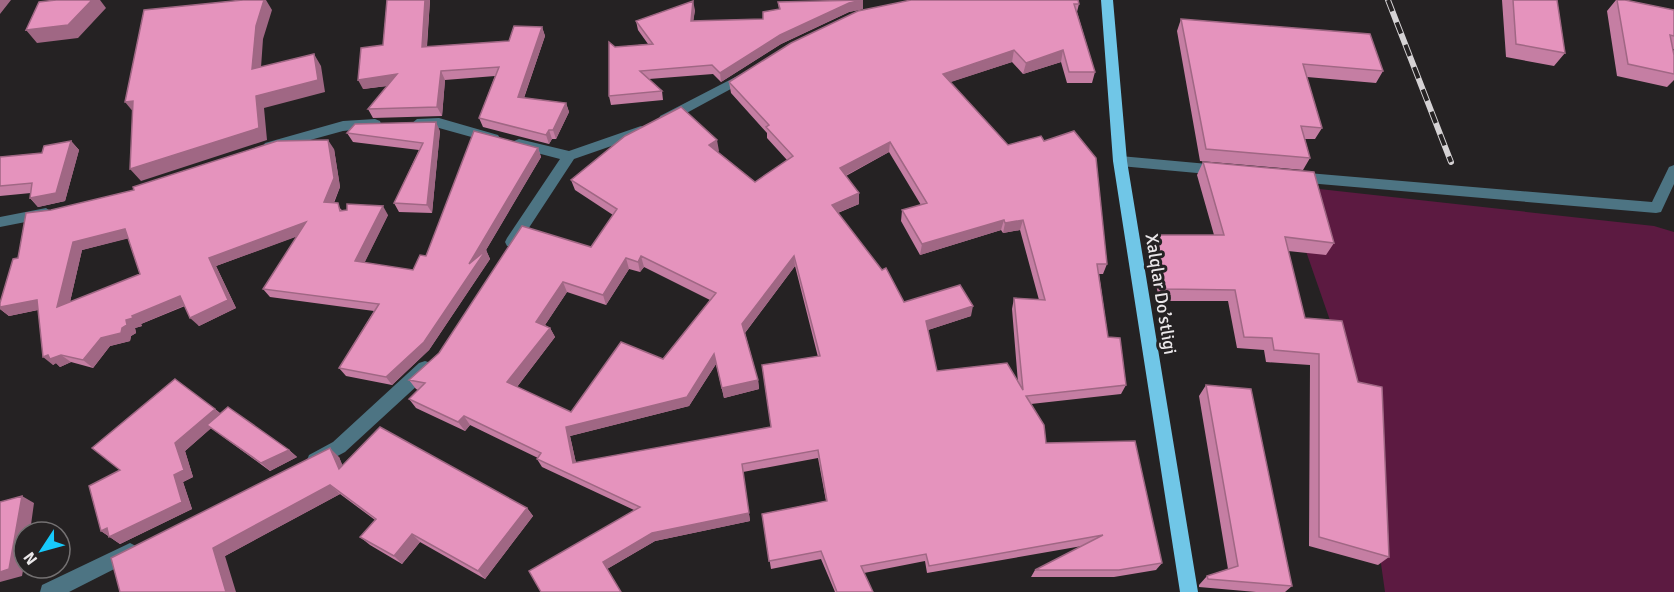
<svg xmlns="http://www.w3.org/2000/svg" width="1674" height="592" viewBox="0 0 1674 592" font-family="Signika,sans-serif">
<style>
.green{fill:#5c1a41}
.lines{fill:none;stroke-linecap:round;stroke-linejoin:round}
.minor{fill:#4d7483;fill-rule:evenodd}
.major{fill:#70c6e7;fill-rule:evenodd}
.rail-casing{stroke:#d5d2d4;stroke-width:6}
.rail{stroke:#252223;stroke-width:4;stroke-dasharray:12;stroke-linecap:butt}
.wall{fill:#c57ea3;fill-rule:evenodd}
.shaded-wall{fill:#a06784}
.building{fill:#e593bd;stroke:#a06784;stroke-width:1.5;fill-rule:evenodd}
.labels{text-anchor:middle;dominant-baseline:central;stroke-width:6;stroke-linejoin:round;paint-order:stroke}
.street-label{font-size:18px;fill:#eae7e9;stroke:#252223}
</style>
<rect width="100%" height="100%" fill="#252223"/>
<path class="green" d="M 1283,185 L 1654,226 L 1674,232 L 1674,592 L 1385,592 L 1358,401 Z"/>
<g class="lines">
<path class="minor" d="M 747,71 L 753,75 L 751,78 L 670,122 L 660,122 L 659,119 L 660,116 Z
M 439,118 L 498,135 L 500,138 L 493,143 L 439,128 L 417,129 L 411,124 L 417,119 Z
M 375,119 L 380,121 L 381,124 L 380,127 L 343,131 L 270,151 L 263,146 L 265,143 L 343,121 Z
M 641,126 L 646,128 L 648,131 L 646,134 L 574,159 L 517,246 L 507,246 L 505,242 L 507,238 L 560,159 L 514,147 L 512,144 L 514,141 L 519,139 L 569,151 Z
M 1120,156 L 1219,165 L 1226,170 L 1219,175 L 1120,166 L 1113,161 Z
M 1674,165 L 1674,184 L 1661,212 L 1656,213 L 1296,182 L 1289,177 L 1296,172 L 1652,202 L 1669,167 Z
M 46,208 L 53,213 L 51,217 L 0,227 L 0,217 Z
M 425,361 L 431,363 L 433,368 L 431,373 L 345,452 L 315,468 L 309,465 L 307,460 L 309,455 L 333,442 L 419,363 Z
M 130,543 L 136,546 L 139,552 L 136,558 L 69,592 L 40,592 L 42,585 Z"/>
<path class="major" d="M 1101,0 L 1113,0 L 1127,161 L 1198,592 L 1180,592 L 1113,161 Z"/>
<defs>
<path id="rail" d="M 1388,0 L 1451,162"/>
</defs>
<use href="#rail" class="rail-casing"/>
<use href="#rail" class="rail"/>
</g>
<path class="wall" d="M 387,0 L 430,0 L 427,47 L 509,41 L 542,27 L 545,36 L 524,98 L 566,103 L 569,112 L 556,139 L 552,139 L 549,144 L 483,127 L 479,118 L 495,76 L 445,80 L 442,116 L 373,118 L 368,109 L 387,86 L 363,89 L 383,45 Z
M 863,0 L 863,9 L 849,12 L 781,44 L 721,82 L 713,74 L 649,79 L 662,91 L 663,100 L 611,105 L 609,96 L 615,47 L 648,44 L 638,30 L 636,21 L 695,10 L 693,21 L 763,19 L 779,9 L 778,2 Z
M 1502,0 L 1557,0 L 1565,53 L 1554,66 L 1506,57 Z
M 1616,0 L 1625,0 L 1674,10 L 1674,49 L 1673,49 L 1674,55 L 1674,80 L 1667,87 L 1617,76 L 1607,11 Z
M 1079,4 L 1077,12 L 1095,72 L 1092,83 L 1067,83 L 1061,62 L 1023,74 L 1012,62 L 950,82 L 1107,264 L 1103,274 L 1099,274 L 1108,337 L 1126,385 L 1121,394 L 1031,404 L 1046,443 L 1162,563 L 1156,570 L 1114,577 L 1031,577 L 1035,570 L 1082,546 L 927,573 L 925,561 L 864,573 L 873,592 L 835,592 L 821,559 L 771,569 L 762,514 L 826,501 L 818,458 L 743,472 L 750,521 L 655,541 L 607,569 L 541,592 L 634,510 L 542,467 L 537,459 L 538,458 L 470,425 L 465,431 L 416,408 L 409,399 L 418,390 L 416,389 L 409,380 L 591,247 L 613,215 L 575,190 L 571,180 L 719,151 L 718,152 L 755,182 L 787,160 L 767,138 L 767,133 L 731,93 L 729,82 L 858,11 ZM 889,152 L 921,205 L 902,210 L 901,221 L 920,255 L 1001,230 L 1003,233 L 1020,230 L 1039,300 L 1014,298 L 1012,309 L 1018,383 L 937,371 L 928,330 L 971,316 L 904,302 L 838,213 L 859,204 L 846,176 ZM 795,266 L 818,357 L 771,427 L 576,463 L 570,436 L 689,406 L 716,364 L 724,398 L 759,389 L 758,380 L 745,333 ZM 644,267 L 710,300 L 663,359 L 571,412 L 517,387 L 555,337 L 550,328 L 545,325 L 567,292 L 606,305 L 629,269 L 640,272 Z
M 1181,19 L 1383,71 L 1376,83 L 1307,77 L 1322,128 L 1315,139 L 1305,139 L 1310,158 L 1303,170 L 1200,161 L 1177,31 Z
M 440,131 L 432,213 L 399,212 L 394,203 L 419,150 L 353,142 L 347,133 Z
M 71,141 L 79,150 L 65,201 L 38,207 L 30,198 L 31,193 L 0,196 L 0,157 L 42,153 Z
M 538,148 L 541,157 L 486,250 L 490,259 L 429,350 L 392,385 L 346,376 L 339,368 L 374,311 L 270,297 L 263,289 L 297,236 L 216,266 L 236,308 L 199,326 L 185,306 L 141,324 L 142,326 L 135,328 L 136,333 L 131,336 L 130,341 L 110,346 L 93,368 L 71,362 L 60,367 L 56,363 L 53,365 L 38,310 L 9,316 L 0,309 L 0,303 L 18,258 L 51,210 L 334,149 L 340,187 L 334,203 L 343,211 L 388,215 L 364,263 L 413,270 ZM 128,238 L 140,274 L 70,302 L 82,250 Z
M 1203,162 L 1334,243 L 1326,255 L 1288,251 L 1305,318 L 1342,321 L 1389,557 L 1378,565 L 1309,546 L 1310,365 L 1266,362 L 1264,350 L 1237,348 L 1228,301 L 1160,301 L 1146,247 L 1152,235 L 1214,235 L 1197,175 Z
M 1206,385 L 1292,586 L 1285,592 L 1256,592 L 1199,587 L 1199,585 L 1207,576 L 1228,569 L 1199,396 Z
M 215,409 L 220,413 L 289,450 L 297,457 L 270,471 L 211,428 L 185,451 L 193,477 L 183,482 L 192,509 L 120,544 L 101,531 L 120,470 Z
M 339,457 L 342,465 L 527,508 L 533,516 L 485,579 L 420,542 L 402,564 L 370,545 L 360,537 L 375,520 L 340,494 L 225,556 L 120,592 Z"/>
<path class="shaded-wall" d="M 0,0 L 11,0 L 0,14 Z
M 92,0 L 100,0 L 106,8 L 78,38 L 37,43 L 26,30 Z
M 264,0 L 266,0 L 272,10 L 263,39 L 260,82 L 252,69 L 256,26 Z
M 425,0 L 430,0 L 426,56 L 422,47 Z
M 863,0 L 863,9 L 849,12 L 781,44 L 721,82 L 720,73 L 780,35 L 849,3 Z
M 693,1 L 695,10 L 692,31 L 691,21 Z
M 542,27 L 545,36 L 521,106 L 518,97 Z
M 1014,50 L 1012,62 L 942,85 L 943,74 Z
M 1063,50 L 1061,62 L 1023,74 L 1026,63 Z
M 314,54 L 321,66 L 325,92 L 264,108 L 267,140 L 141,181 L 130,169 L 256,96 Z
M 441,71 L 445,80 L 442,116 L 437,107 Z
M 397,74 L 402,84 L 363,89 L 358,80 Z
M 133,101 L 135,114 L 125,102 Z
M 566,103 L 569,112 L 556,139 L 553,130 Z
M 436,122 L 440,131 L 432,213 L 427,205 Z
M 549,130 L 552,139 L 549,144 L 546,135 Z
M 328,140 L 334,149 L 340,187 L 330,211 L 324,202 Z
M 717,140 L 719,151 L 711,156 L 709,145 Z
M 71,141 L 79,150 L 65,201 L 38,207 L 30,198 Z
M 890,142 L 889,152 L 839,179 L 840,168 Z
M 538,148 L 541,157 L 486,250 L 490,259 L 429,350 L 392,385 L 386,377 L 469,264 Z
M 859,193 L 859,204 L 832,215 L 832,205 Z
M 383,206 L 388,215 L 361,270 L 355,261 Z
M 1004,220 L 1001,230 L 920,255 L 922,244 Z
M 1023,220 L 1020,230 L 1003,233 L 1005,223 Z
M 306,222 L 312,231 L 216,266 L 236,308 L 199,326 L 190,318 L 209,258 Z
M 125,229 L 134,237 L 82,250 L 67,315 L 57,307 L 73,242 Z
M 641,256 L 644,267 L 640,272 L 638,262 Z
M 794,256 L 795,266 L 744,334 L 742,324 Z
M 626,258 L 629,269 L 606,305 L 603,295 Z
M 563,282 L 567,292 L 541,331 L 536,322 Z
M 180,296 L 188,304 L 141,324 L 142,326 L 135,328 L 136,333 L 131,336 L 130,341 L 110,346 L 93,368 L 83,360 L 101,338 L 122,328 L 126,320 L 132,316 Z
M 37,300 L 47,308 L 9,316 L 0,309 L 0,307 Z
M 973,306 L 971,316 L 925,331 L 926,321 Z
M 550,328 L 555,337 L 513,392 L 507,382 Z
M 714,354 L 716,364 L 689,406 L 570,436 L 578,472 L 573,463 L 566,427 Z
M 48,355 L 61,355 L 71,362 L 60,367 L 56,363 L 53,365 L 43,357 Z
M 758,380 L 759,389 L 724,398 L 722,388 Z
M 215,409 L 224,417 L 185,451 L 193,477 L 183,482 L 192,509 L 120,544 L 101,531 L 174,475 L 175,443 Z
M 464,416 L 470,425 L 465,431 L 458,422 Z
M 330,448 L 339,457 L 348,478 L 339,469 Z
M 289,450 L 297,457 L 270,471 L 261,463 Z
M 743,472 L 750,521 L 655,541 L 607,569 L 603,562 Z
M 330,485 L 340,494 L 225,556 L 236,592 L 226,592 L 213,548 Z
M 22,496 L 34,503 L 30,532 L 24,532 L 24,565 L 22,576 L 0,582 L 0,572 Z
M 527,508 L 533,516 L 485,579 L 478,571 Z
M 412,534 L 420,542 L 402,564 L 394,556 Z"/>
<path class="building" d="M 56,0 L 92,0 L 68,25 L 26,30 L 39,2 Z
M 243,0 L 264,0 L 256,26 L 252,69 L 314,54 L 318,80 L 256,96 L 259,128 L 130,169 L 133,101 L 125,102 L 144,10 Z
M 387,0 L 425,0 L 422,47 L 509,41 L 514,26 L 542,27 L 518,97 L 566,103 L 553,130 L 549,130 L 546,135 L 479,118 L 499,67 L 441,71 L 437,107 L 368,109 L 397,74 L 358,80 L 361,48 L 383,45 Z
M 862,0 L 849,3 L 780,35 L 720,73 L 712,65 L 640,71 L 662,91 L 609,96 L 609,42 L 615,47 L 653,44 L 636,21 L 693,1 L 691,21 L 763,19 L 763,12 L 780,9 L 778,2 Z
M 911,0 L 1078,0 L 1079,4 L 1074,4 L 1095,72 L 1069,72 L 1063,50 L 1026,63 L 1014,50 L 943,74 L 1008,145 L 1041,136 L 1044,141 L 1074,131 L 1096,158 L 1107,264 L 1097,264 L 1108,337 L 1120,338 L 1126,385 L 1026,396 L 1044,425 L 1046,443 L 1135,441 L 1162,563 L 1119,570 L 1035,570 L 1103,535 L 929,566 L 926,554 L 861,566 L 873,592 L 837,592 L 821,551 L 769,561 L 762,514 L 827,501 L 818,450 L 742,464 L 749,513 L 652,533 L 603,562 L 621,592 L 541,592 L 529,571 L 640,507 L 537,459 L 541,453 L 464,416 L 458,422 L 409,399 L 425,383 L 409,380 L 439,353 L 522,226 L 591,247 L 617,209 L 571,180 L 625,136 L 681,107 L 717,140 L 709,145 L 755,182 L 793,156 L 766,127 L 769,125 L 729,82 L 791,43 L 858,11 ZM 890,142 L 927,203 L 902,210 L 922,244 L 1004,220 L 1005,223 L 1023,220 L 1045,300 L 1014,298 L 1023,390 L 1007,363 L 937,371 L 926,321 L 973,306 L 960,285 L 904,302 L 886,268 L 882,270 L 832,205 L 859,193 L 840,168 ZM 641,256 L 716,293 L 663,359 L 621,342 L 571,412 L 507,382 L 550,328 L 536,322 L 563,282 L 603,295 L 626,258 L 638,262 ZM 794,256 L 820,356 L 762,365 L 771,427 L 573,463 L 566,427 L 687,397 L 714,354 L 722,388 L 758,380 L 742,324 Z
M 1513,0 L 1557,0 L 1565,53 L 1516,44 Z
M 1617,0 L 1625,0 L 1674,10 L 1674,36 L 1670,35 L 1674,55 L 1674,74 L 1628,64 Z
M 1181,19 L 1370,34 L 1383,71 L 1303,64 L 1322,128 L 1301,126 L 1310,158 L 1206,149 Z
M 436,122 L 427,205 L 394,203 L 423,143 L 347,133 L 355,124 Z
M 474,131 L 538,148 L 469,264 L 486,250 L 424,342 L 386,377 L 339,368 L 379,304 L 263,289 L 306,222 L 209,258 L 228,300 L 190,318 L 180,296 L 132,316 L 133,318 L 126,320 L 127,325 L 122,328 L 121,333 L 101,338 L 83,360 L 61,355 L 50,359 L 48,355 L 43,357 L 37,300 L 0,307 L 0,303 L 13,259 L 18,258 L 26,213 L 51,210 L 134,190 L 133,187 L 277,141 L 328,140 L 334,178 L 324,202 L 338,203 L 340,211 L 347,210 L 347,204 L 383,206 L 355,261 L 413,270 L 420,255 L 426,256 ZM 125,229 L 140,274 L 57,307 L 73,242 Z
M 71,141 L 56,193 L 30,198 L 32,183 L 0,186 L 0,157 L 42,153 L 44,146 Z
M 1203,162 L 1314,172 L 1334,243 L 1285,237 L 1305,318 L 1342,321 L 1358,382 L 1382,387 L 1389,557 L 1319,537 L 1319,354 L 1274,350 L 1272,338 L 1244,337 L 1235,290 L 1166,289 L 1152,235 L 1224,235 Z
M 175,379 L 215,409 L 175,443 L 184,470 L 174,475 L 182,502 L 109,537 L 107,528 L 101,531 L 89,486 L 120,470 L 92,448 Z
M 1206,385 L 1251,389 L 1292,586 L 1208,579 L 1207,576 L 1238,566 Z
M 228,407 L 289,450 L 261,463 L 207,425 Z
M 380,427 L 527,508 L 478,571 L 412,534 L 394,556 L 360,537 L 376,519 L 330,485 L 213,548 L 226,592 L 120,592 L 111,558 L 330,448 L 339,469 Z
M 22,496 L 9,569 L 0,572 L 0,502 Z"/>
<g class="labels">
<g class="street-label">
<text transform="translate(1161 294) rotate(81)">Xalqlar Do’stligi</text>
</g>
</g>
<g transform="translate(42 550) rotate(234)"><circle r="28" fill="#252223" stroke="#747172" stroke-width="1.5"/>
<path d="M0-4.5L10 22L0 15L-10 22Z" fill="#17cafb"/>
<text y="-9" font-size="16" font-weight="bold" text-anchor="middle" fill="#eae7e9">N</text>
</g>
</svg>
